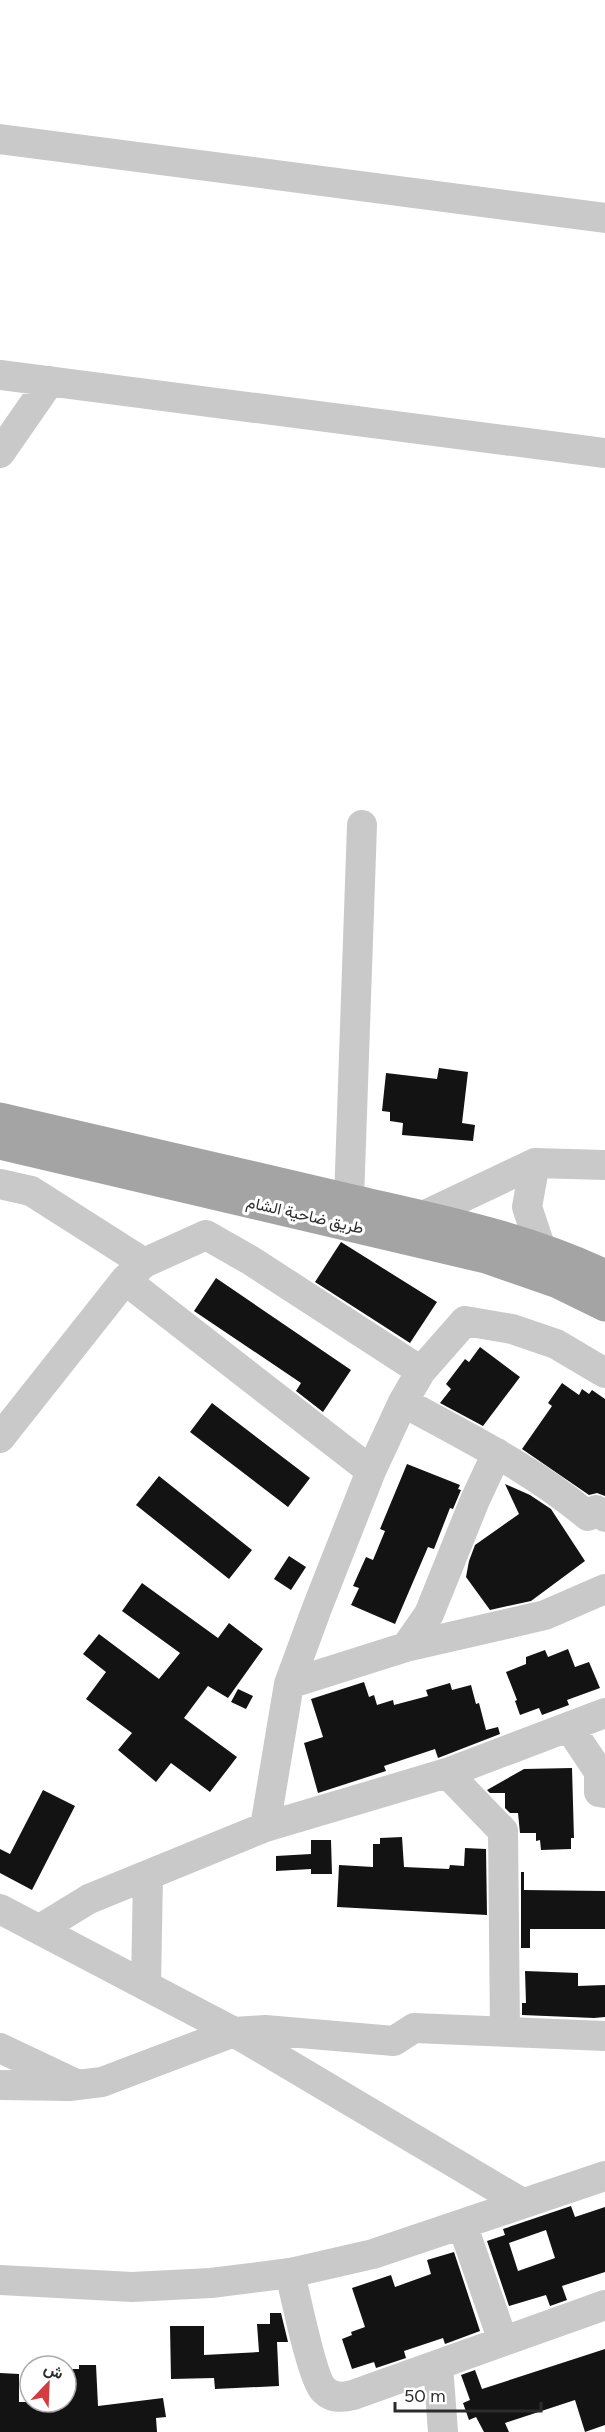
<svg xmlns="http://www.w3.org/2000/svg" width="605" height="2432" viewBox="0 0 605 2432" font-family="Figtree,Vazirmatn,sans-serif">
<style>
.building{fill:#131313;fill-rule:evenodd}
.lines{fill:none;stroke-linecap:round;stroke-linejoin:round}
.minor{stroke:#c9c9c9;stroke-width:30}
.major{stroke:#a4a4a4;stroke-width:33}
.labels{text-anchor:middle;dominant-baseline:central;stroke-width:6;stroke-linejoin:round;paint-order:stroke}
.street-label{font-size:16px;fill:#2c2c2c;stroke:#fff}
</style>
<rect width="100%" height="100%" fill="#fff"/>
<path class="building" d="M 439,1068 L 468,1072 L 462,1123 L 475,1125 L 473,1141 L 402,1135 L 403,1123 L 390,1121 L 390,1112 L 382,1111 L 386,1073 L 437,1079 Z
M 341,1242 L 437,1302 L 410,1343 L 315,1282 Z
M 216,1278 L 351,1370 L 323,1412 L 296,1391 L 301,1383 L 194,1311 Z
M 480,1347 L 520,1377 L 483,1426 L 440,1403 L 451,1389 L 446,1384 L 465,1359 L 469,1362 Z
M 562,1383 L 579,1395 L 582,1389 L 589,1394 L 592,1390 L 605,1399 L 605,1496 L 597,1493 L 589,1495 L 522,1449 L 552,1406 L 548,1403 Z
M 212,1403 L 310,1478 L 288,1507 L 190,1432 Z
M 407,1464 L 460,1485 L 458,1489 L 461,1490 L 453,1509 L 450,1508 L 434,1549 L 428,1547 L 395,1624 L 351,1605 L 359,1588 L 353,1586 L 366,1557 L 373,1560 L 385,1531 L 380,1529 Z
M 159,1476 L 252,1550 L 229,1579 L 136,1505 Z
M 505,1484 L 530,1495 L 551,1509 L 585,1561 L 531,1601 L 490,1610 L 466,1577 L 469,1561 L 475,1545 L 519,1514 Z
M 289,1556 L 306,1567 L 291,1590 L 274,1579 Z
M 142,1583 L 218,1638 L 229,1623 L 263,1649 L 228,1698 L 208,1686 L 184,1718 L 237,1757 L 210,1792 L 171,1763 L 156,1782 L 118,1750 L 132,1733 L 86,1699 L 106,1672 L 83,1654 L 99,1634 L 159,1679 L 180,1653 L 122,1611 Z
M 568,1649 L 575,1667 L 589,1662 L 600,1688 L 567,1700 L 569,1705 L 542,1715 L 539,1708 L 520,1715 L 515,1701 L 517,1700 L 506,1672 L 526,1664 L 526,1657 L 545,1650 L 548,1657 Z
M 364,1682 L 369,1697 L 374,1695 L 377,1705 L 393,1700 L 394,1705 L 428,1696 L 426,1690 L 450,1683 L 452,1690 L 471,1685 L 476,1704 L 479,1703 L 486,1730 L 498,1727 L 500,1734 L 438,1758 L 435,1749 L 384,1766 L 386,1771 L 318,1793 L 304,1743 L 323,1737 L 311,1699 Z
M 238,1689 L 253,1696 L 246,1709 L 231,1702 Z
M 572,1768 L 574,1838 L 571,1838 L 571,1849 L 541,1850 L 540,1840 L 536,1841 L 536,1833 L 520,1833 L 518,1813 L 510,1813 L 505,1808 L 505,1793 L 490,1793 L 487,1790 L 524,1769 Z
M 43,1790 L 75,1806 L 32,1890 L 0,1873 L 0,1849 L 10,1854 Z
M 402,1837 L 404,1867 L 449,1869 L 450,1865 L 464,1866 L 465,1848 L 486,1849 L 487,1915 L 337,1907 L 339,1865 L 373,1867 L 373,1844 L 380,1844 L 380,1838 Z
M 311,1840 L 331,1840 L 332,1874 L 311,1874 L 311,1869 L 276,1871 L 276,1856 L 311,1854 Z
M 521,1872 L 524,1872 L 524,1890 L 605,1891 L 605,1929 L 530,1929 L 530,1948 L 521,1948 Z
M 525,1971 L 578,1973 L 578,1986 L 605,1985 L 605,2017 L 594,2018 L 522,2015 L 522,2003 L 526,2003 Z
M 571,2206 L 575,2217 L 605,2207 L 605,2272 L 562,2286 L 567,2300 L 550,2306 L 546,2295 L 509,2306 L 487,2241 L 505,2235 L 503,2229 ZM 546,2230 L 555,2258 L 518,2271 L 509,2243 Z
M 454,2252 L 480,2331 L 445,2344 L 443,2338 L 404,2351 L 406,2358 L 376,2368 L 374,2362 L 352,2369 L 342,2339 L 352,2335 L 351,2332 L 365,2327 L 352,2288 L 391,2275 L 395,2287 L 431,2274 L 427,2260 Z
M 270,2313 L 281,2313 L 288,2342 L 277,2342 L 279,2386 L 215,2389 L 214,2378 L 171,2379 L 170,2326 L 204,2326 L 204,2355 L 259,2352 L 257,2324 L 270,2324 Z
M 605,2349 L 605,2425 L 585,2432 L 575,2400 L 505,2423 L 509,2432 L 484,2432 L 476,2417 L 469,2420 L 463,2403 L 470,2400 L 461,2375 L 475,2370 L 482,2389 Z
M 79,2365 L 96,2365 L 98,2406 L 163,2398 L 166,2417 L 156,2418 L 157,2432 L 0,2432 L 0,2373 L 19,2374 L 19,2402 L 66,2402 L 66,2369 L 79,2369 Z"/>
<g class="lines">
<path class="minor" d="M 0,139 L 605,218
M 0,375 L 605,453
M 0,453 L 50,381
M 535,1163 L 527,1207 L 541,1249
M 0,1184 L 31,1191 L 144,1263
M 349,1200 L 362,825
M 423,1216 L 535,1163 L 605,1165
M 125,1280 L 371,1471
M 403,1402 C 467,1437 532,1469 588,1516 L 596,1510 L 605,1517
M 0,1438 L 125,1280 L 144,1263 L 206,1235 L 250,1260 L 421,1371
M 406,1647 L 429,1614 L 475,1500 L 497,1453
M 289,1684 L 406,1647 L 545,1615 L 605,1589
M 569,1727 L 599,1772 L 599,1792 L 605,1793
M 447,1773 L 503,1831 L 505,2031
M 265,1827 L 289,1684 L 317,1608 L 371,1471 L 403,1402 L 421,1371 L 465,1321 L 512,1329 L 556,1344 L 605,1373
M 0,1909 L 234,2032 L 522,2203
M 40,1929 L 89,1899 L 265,1827 L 447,1773 L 605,1713
M 146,1985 L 148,1875
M 0,2048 L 72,2082
M 0,2085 L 69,2086 L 102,2082 L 234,2032 L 265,2030 L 394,2041 L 414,2028 L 605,2036
M 462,2224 L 503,2341
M 290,2273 C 295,2294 312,2377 323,2389 C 331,2398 342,2398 353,2395 L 605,2305
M 0,2280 L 132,2287 L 211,2283 L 290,2273 L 373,2254 L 605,2176
M 438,2365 L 443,2432"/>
<path class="major" d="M 0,1119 C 113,1145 227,1172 340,1198 C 429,1219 522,1236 605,1276
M 0,1143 L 486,1257 L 558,1282 L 605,1305"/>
</g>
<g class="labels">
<g class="street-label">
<text transform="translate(305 1215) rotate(13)">طريق ضاحية الشام</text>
</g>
</g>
<g transform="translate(48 2384) rotate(23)"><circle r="28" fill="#ffffff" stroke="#ababab" stroke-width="1.5"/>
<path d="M0-4.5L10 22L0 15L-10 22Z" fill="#d63b3f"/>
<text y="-9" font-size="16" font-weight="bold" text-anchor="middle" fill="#2c2c2c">ش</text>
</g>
<path d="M395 2402v9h146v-9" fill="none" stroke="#2c2c2c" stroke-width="3"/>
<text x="404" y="2402" font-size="18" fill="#2c2c2c" stroke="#ffffff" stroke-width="4.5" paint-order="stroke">50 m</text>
</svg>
